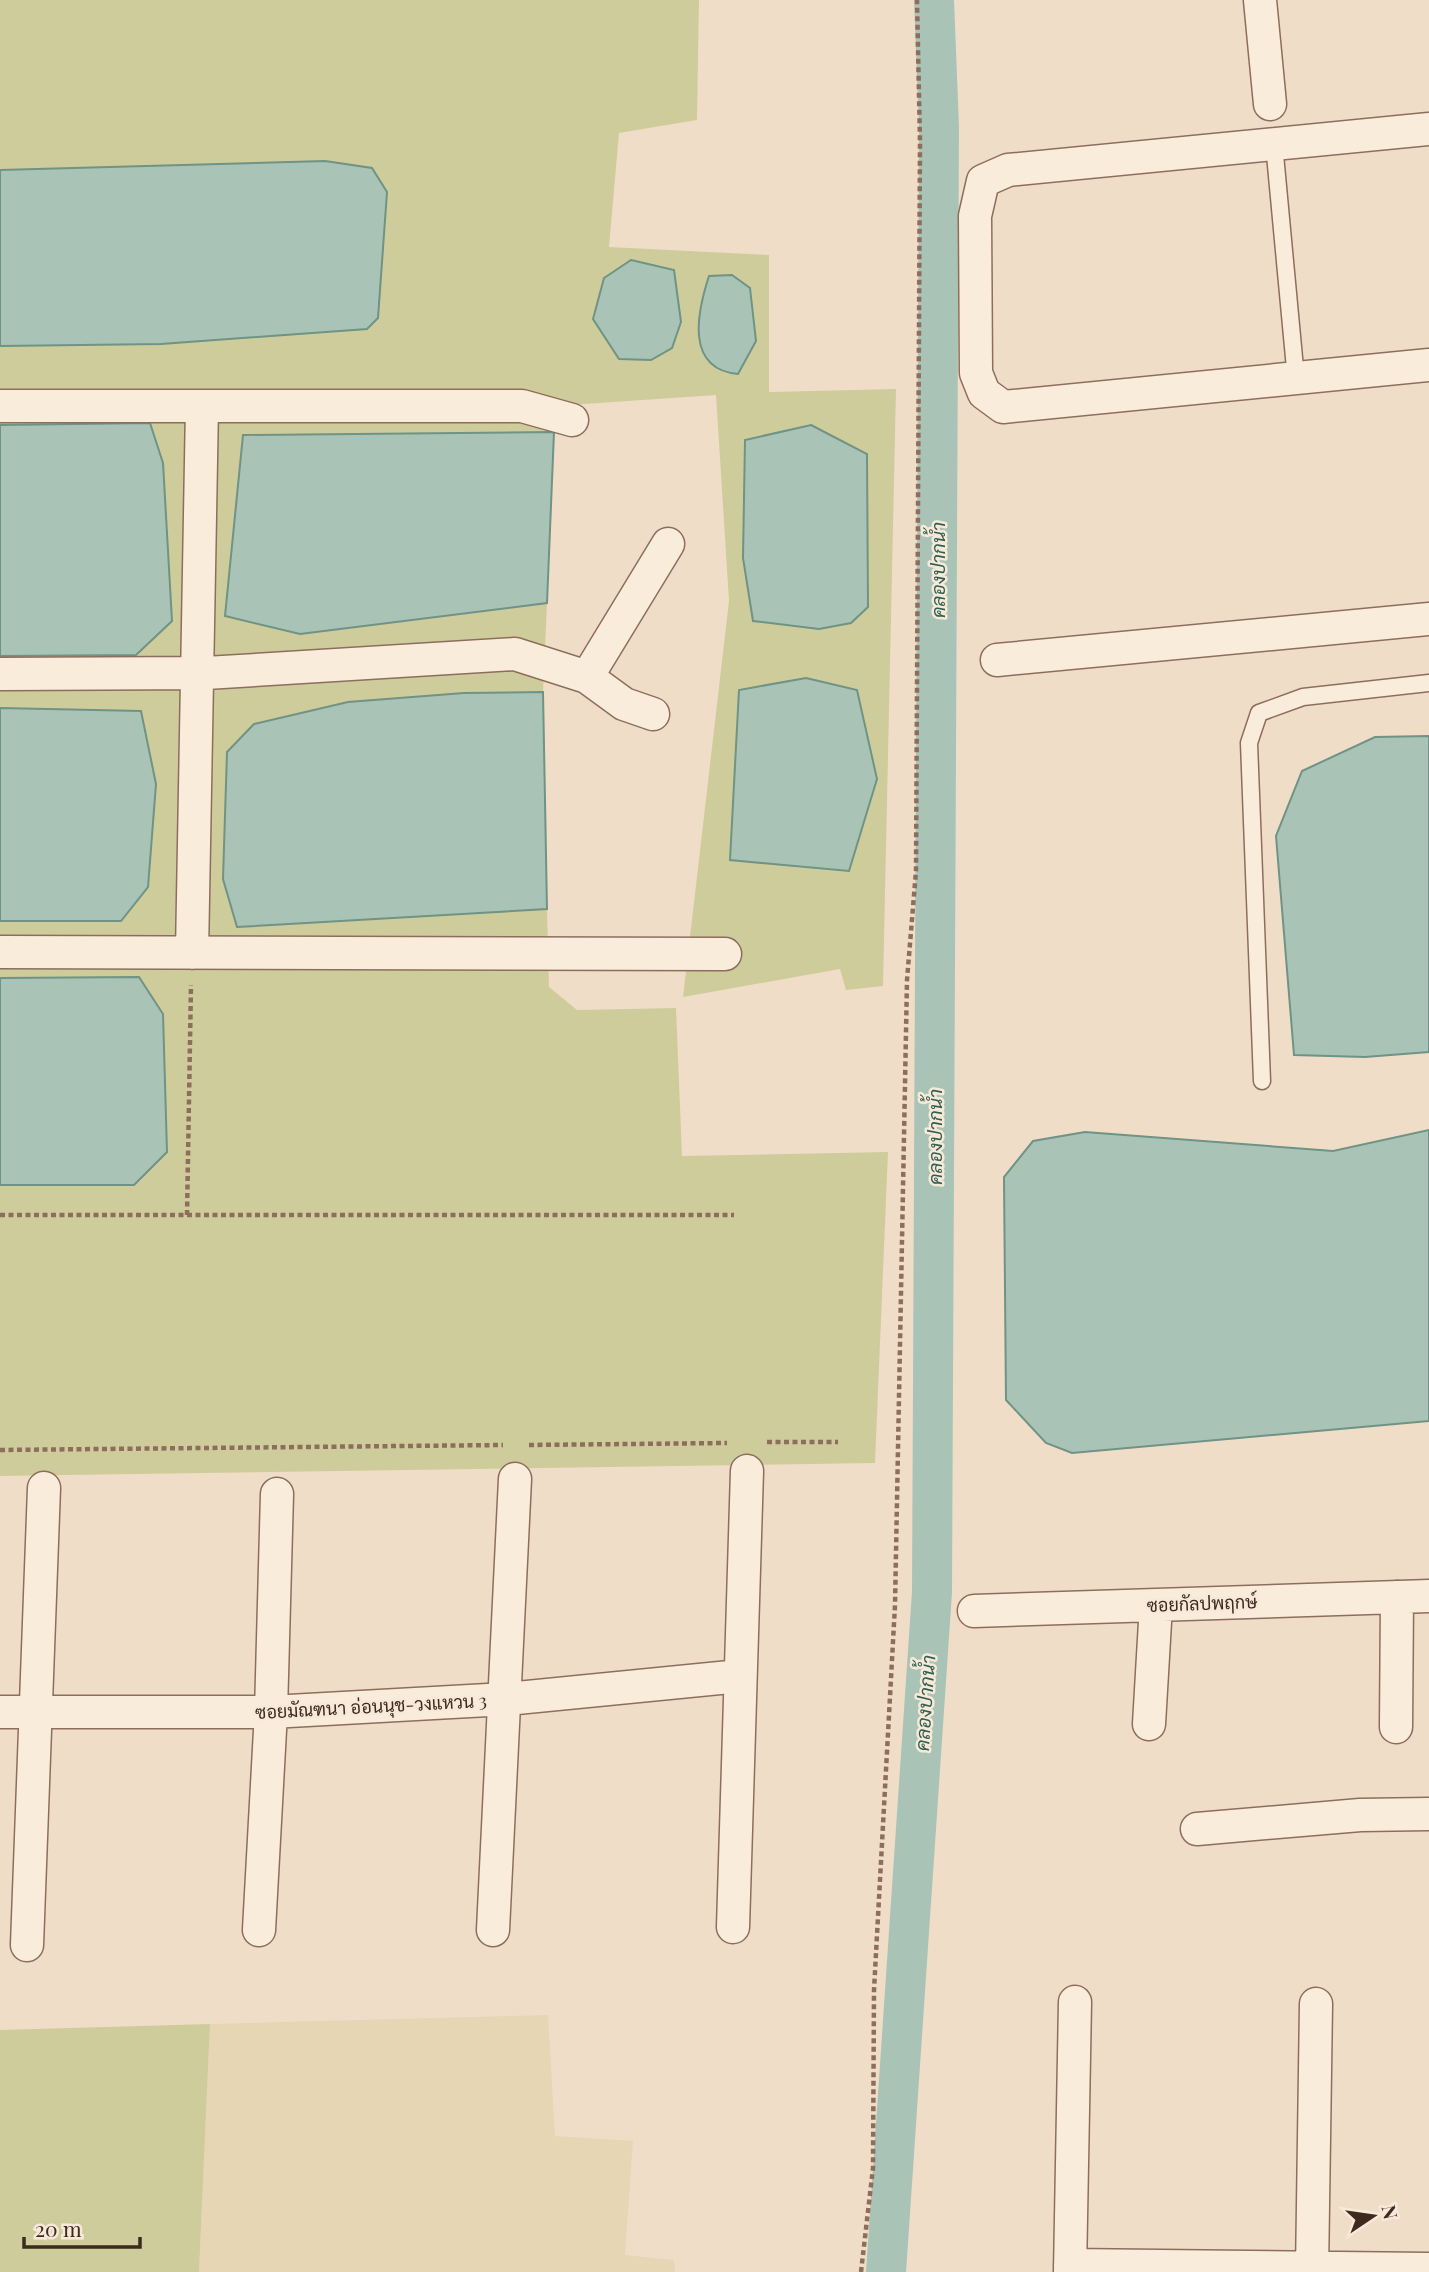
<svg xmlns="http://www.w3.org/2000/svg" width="1429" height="2272" viewBox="0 0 1429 2272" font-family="'Playfair Display',Sarabun,serif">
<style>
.farmland{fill:#e6d6b4}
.green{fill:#cfcc9b}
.water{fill:#a9c4b7;stroke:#6f9384;stroke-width:2}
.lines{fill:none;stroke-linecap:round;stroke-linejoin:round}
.canal{stroke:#a9c4b7;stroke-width:40}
.lane-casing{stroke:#8d6e5c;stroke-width:19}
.street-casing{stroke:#8d6e5c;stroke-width:35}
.path{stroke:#8d6e5c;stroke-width:4.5;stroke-dasharray:5 3.5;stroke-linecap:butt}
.lane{stroke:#faecdb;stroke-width:16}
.street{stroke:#faecdb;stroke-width:32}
.labels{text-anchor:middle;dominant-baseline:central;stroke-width:5;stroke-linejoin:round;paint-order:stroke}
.street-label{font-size:18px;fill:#3d2920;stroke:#f7e9d8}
.water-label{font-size:19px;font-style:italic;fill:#2f5d52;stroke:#f7e9d8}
</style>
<rect width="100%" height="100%" fill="#f0ddc8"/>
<path class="farmland" d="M 548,2015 L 555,2136 L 633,2141 L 625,2255 L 674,2260 L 675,2272 L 199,2272 L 210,2024 Z"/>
<path class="green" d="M 0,0 L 699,0 L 697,120 L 619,133 L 609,247 L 769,255 L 769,392 L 896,389 L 883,986 L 846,990 L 840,969 L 683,997 L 729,601 L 716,395 L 555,406 L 554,432 L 244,435 L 300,634 L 547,603 L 543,692 L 464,693 L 348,702 L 223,879 L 237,927 L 547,909 L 549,987 L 577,1010 L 676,1008 L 682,1156 L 888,1152 L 875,1463 L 0,1476 L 0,1185 L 134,1185 L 139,977 L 0,978 L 0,921 L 121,921 L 141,711 L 0,708 L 0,656 L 136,655 L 150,423 L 0,425 L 0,346 L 161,344 L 367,329 L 325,161 L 0,170 Z
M 210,2024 L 199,2272 L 0,2272 L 0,2030 Z"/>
<path class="water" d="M 325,161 L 372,168 L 387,192 L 378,318 L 367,329 L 161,344 L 0,346 L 0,170 Z
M 631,260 L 674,270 L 681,322 L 672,348 L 651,360 L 619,359 L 593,319 L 604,278 Z
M 732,275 L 750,288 L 756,341 L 738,374 C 685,369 697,313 709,276 Z
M 150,423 L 163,463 L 172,621 L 136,655 L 0,656 L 0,425 Z
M 811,425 L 867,454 L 868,607 L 851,623 L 819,629 L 753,621 L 743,558 L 745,440 Z
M 554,432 L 547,603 L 300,634 L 225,616 L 243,435 Z
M 806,678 L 857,690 L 877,779 L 849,871 L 730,860 L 739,690 Z
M 543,692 L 547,909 L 237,927 L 223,879 L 227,752 L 254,724 L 348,702 L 464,693 Z
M 0,708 L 141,711 L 156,784 L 148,887 L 121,921 L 0,921 Z
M 1429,736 L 1429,1052 L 1365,1057 L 1294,1055 L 1276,836 L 1302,771 L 1375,737 Z
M 139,977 L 163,1014 L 167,1152 L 134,1185 L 0,1185 L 0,978 Z
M 1429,1130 L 1429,1421 L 1072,1453 L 1046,1443 L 1006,1400 L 1004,1177 L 1033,1141 L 1085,1132 L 1333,1151 Z"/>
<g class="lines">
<path class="canal" d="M 886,2272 L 932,1592 L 939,127 L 934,0"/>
<defs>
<path id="lane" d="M 1274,144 L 1296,379
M 1262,1081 L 1249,743 L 1259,713 L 1303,697 L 1429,683"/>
<path id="street" d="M 1260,0 L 1270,104
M 1429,129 L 1008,170 L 983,181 L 975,216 L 976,373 L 984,393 L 1003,407 L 1429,365
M 0,406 L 522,406 L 572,420
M 997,660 L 1429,619
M 0,674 L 206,673 L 515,654 L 587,677 L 624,704 L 653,714
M 587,677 L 668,544
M 0,952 L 725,954
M 192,953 L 202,406
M 974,1611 L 1429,1596
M 0,1712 L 271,1712 L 506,1699 L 740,1676
M 1149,1724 L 1156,1605
M 1396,1727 L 1397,1597
M 1197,1829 L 1360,1815 L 1429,1814
M 733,1927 L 747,1471
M 259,1930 L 271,1712 L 277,1494
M 493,1930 L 515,1479
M 27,1945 L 44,1488
M 1070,2265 L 1429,2269
M 1070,2272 L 1075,2002
M 1312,2272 L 1316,2004"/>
</defs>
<use href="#lane" class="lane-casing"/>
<use href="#street" class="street-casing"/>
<path class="path" d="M 0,1215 L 734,1215
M 187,1215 L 191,985
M 767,1442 L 838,1442
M 529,1445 L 727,1443
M 0,1450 L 503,1445
M 861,2272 L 873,2168 L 874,1990 L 895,1605 L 907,980 L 916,871 L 920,142 L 917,0"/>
<use href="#lane" class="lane"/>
<use href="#street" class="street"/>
</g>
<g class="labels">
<g class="street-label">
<text transform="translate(1202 1603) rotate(-2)">ซอยกัลปพฤกษ์</text>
<text transform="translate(371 1706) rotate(-3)">ซอยมัณฑนา อ่อนนุช-วงแหวน 3</text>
</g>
<g class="water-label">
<text transform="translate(937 570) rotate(-90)">คลองปากน้ำ</text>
<text transform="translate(934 1137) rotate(-90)">คลองปากน้ำ</text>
<text transform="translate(924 1703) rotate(-86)">คลองปากน้ำ</text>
</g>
</g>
<g transform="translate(1373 2216) rotate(77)" stroke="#f7e9d8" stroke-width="5" paint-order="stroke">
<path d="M0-5L12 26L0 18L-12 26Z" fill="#3d2920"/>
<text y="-10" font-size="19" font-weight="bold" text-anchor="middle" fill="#3d2920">N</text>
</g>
<path d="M24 2237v10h116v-10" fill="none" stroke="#3d2920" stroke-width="3.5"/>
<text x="35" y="2237" font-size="21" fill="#3d2920" stroke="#f7e9d8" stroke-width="5" paint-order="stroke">20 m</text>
</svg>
